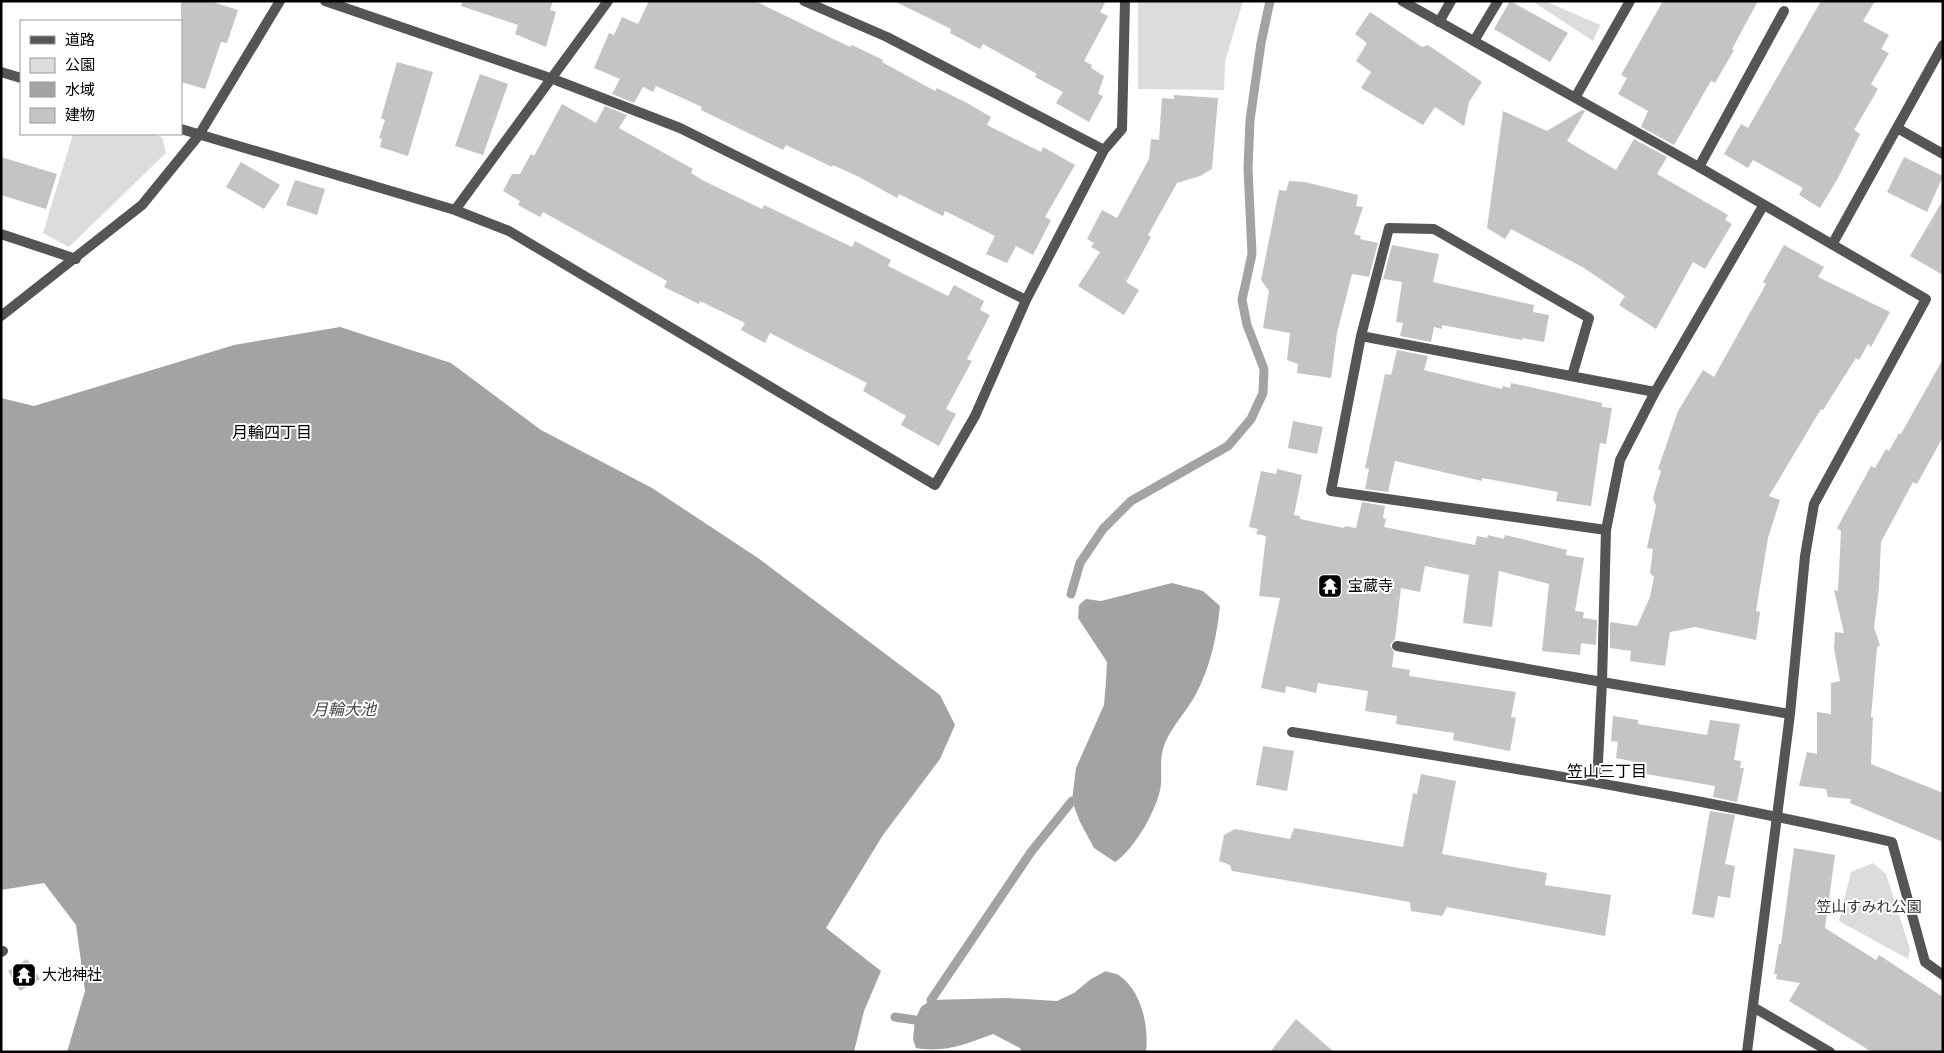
<svg xmlns="http://www.w3.org/2000/svg" width="1944" height="1053" viewBox="0 0 1944 1053" font-family="Figtree,'Noto Sans JP',sans-serif">
<style>
.green{fill:#dcdcdc}
.water{fill:#a3a3a3}
.lines{fill:none;stroke-linecap:round;stroke-linejoin:round}
.stream{stroke:#a3a3a3;stroke-width:9}
.building{fill:#c4c4c4}
.lane{stroke:#555;stroke-width:10}
.street{stroke:#555;stroke-width:10}
.labels{text-anchor:middle;dominant-baseline:central;stroke-width:4;stroke-linejoin:round;paint-order:stroke}
.poi-label{font-size:15px;fill:#000;stroke:#fff;text-anchor:start}
.park-label{font-size:15px;fill:#333;stroke:#fff}
.neighbourhood-label{font-size:16px;fill:#000;stroke:#fff}
.water-label{font-size:16px;font-style:italic;fill:#444;stroke:#fff}
</style>
<rect width="100%" height="100%" fill="#fff"/>
<path class="green" d="M 1138,1 L 1243,1 L 1225,62 L 1224,90 L 1138,89 Z
M 1532,1 L 1545,1 L 1600,25 L 1593,41 Z
M 73,134 L 149,134 L 162,137 L 166,153 L 69,247 L 43,233 Z
M 1873,863 L 1886,874 L 1910,949 L 1908,959 L 1839,921 L 1851,872 Z"/>
<path class="water" d="M 340,327 L 451,363 L 541,430 L 652,488 L 758,558 L 940,695 L 955,725 L 940,759 L 883,835 L 826,928 L 881,971 L 864,1011 L 854,1052 L 67,1052 L 85,991 L 76,925 L 44,883 L 1,890 L 1,398 L 34,406 L 234,345 Z
M 1172,583 L 1203,591 L 1220,606 C 1217,636 1210,668 1196,694 C 1187,711 1172,726 1165,743 C 1159,758 1162,769 1161,784 C 1159,807 1134,850 1115,862 L 1094,848 L 1080,822 L 1072,801 L 1076,768 L 1104,705 L 1106,682 L 1107,662 L 1078,618 L 1079,605 L 1086,599 L 1101,601 Z
M 1106,971 C 1110,973 1117,973 1120,976 C 1142,992 1149,1027 1146,1052 L 1022,1052 L 1020,1048 L 993,1034 C 966,1044 945,1053 916,1048 L 913,1039 L 915,1020 L 921,1007 L 931,1000 L 1006,998 L 1057,1001 L 1074,993 L 1091,979 Z"/>
<g class="lines">
<path class="stream" d="M 1071,594 L 1080,563 L 1103,529 L 1131,501 L 1228,446 L 1251,419 L 1263,393 L 1264,369 L 1247,325 L 1242,300 L 1252,254 L 1248,168 L 1250,120 L 1261,43 L 1270,1
M 931,1000 L 1031,852 L 1072,801
M 895,1017 L 915,1020"/>
</g>
<path class="building" d="M 181,1 L 210,1 L 238,10 L 227,43 L 221,42 L 205,89 L 181,82 Z
M 462,1 L 553,1 L 550,10 L 556,12 L 546,47 L 515,34 L 518,25 L 461,6 Z
M 649,1 L 755,1 L 850,47 L 852,45 L 883,60 L 882,62 L 935,91 L 937,88 L 967,103 L 991,117 L 987,125 L 1041,152 L 1043,147 L 1075,165 L 1045,217 L 1051,220 L 1033,255 L 1016,246 L 1007,263 L 986,254 L 995,236 L 945,211 L 943,216 L 899,194 L 897,198 L 859,177 L 833,165 L 832,167 L 786,145 L 783,150 L 701,110 L 702,107 L 656,86 L 653,92 L 643,87 L 634,103 L 612,94 L 620,79 L 594,68 L 609,33 L 614,35 L 622,17 L 638,24 Z
M 894,1 L 1106,1 L 1100,12 L 1108,16 L 1084,61 L 1092,65 L 1091,68 L 1104,76 L 1098,94 L 1103,96 L 1089,122 L 1056,103 L 1063,92 L 1035,77 L 1037,74 L 983,44 L 980,49 L 950,33 L 951,29 Z
M 1510,1 L 1568,33 L 1550,62 L 1494,29 Z
M 1663,1 L 1758,1 L 1732,49 L 1734,50 L 1715,83 L 1711,81 L 1674,145 L 1641,127 L 1648,111 L 1618,94 L 1627,78 L 1621,75 Z
M 1821,1 L 1875,1 L 1863,21 L 1889,35 L 1881,49 L 1889,53 L 1871,84 L 1878,89 L 1854,130 L 1860,134 L 1838,178 L 1820,208 L 1799,195 L 1803,188 L 1753,160 L 1748,168 L 1724,154 L 1741,124 L 1748,128 Z
M 1370,12 L 1422,47 L 1428,45 L 1482,82 L 1469,102 L 1464,126 L 1435,107 L 1423,125 L 1361,88 L 1371,72 L 1356,61 L 1367,43 L 1355,34 Z
M 397,62 L 433,72 L 408,156 L 380,147 L 382,139 L 379,138 L 385,120 L 381,118 Z
M 480,74 L 508,84 L 483,155 L 455,146 Z
M 1174,95 L 1218,98 L 1212,169 L 1200,176 L 1177,183 L 1148,235 L 1151,237 L 1126,282 L 1139,290 L 1124,315 L 1078,286 L 1100,252 L 1091,247 L 1094,243 L 1087,239 L 1102,210 L 1117,218 L 1149,159 L 1151,139 L 1159,140 L 1162,98 L 1174,99 Z
M 562,104 L 596,123 L 605,106 L 627,115 L 619,128 L 693,169 L 691,173 L 704,181 L 762,209 L 764,205 L 852,247 L 855,241 L 891,260 L 888,266 L 948,296 L 954,285 L 984,301 L 980,310 L 990,315 L 967,359 L 972,361 L 946,409 L 956,414 L 939,446 L 901,425 L 906,416 L 863,391 L 867,383 L 770,333 L 765,343 L 741,330 L 745,323 L 700,301 L 699,304 L 664,287 L 667,281 L 543,212 L 540,217 L 518,205 L 520,201 L 503,191 L 512,174 L 520,174 L 531,154 L 534,156 Z
M 1582,110 L 1585,111 L 1567,141 L 1616,170 L 1634,139 L 1667,157 L 1657,174 L 1728,215 L 1725,220 L 1732,224 L 1705,269 L 1693,262 L 1656,329 L 1619,305 L 1625,296 L 1584,268 L 1511,229 L 1505,239 L 1487,228 L 1503,111 L 1547,131 Z
M 1,157 L 57,174 L 46,209 L 1,195 Z
M 1904,157 L 1943,176 L 1927,212 L 1887,192 Z
M 241,162 L 280,185 L 264,209 L 226,187 Z
M 295,180 L 325,189 L 317,215 L 286,205 Z
M 1289,181 L 1305,182 L 1358,195 L 1356,206 L 1363,207 L 1354,234 L 1361,236 L 1360,239 L 1378,243 L 1369,277 L 1352,274 L 1337,333 L 1331,378 L 1297,373 L 1298,364 L 1287,360 L 1290,333 L 1263,328 L 1269,291 L 1261,280 L 1279,190 L 1286,191 Z
M 1943,200 L 1943,275 L 1910,256 Z
M 1392,245 L 1439,254 L 1433,282 L 1534,305 L 1533,312 L 1549,315 L 1544,342 L 1523,338 L 1522,340 L 1442,325 L 1442,329 L 1434,327 L 1431,342 L 1400,336 L 1403,323 L 1396,322 L 1402,282 L 1383,279 Z
M 1784,245 L 1824,267 L 1818,277 L 1890,312 L 1871,347 L 1868,344 L 1859,360 L 1856,358 L 1823,410 L 1821,409 L 1769,496 L 1780,500 L 1768,538 L 1756,611 L 1760,612 L 1756,640 L 1695,627 L 1670,632 L 1665,666 L 1630,661 L 1631,651 L 1610,648 L 1610,622 L 1637,626 L 1650,597 L 1654,577 L 1650,573 L 1653,549 L 1647,548 L 1656,506 L 1653,498 L 1661,471 L 1658,469 L 1678,411 L 1703,370 L 1714,377 L 1766,284 L 1763,282 Z
M 1397,350 L 1428,356 L 1424,370 L 1502,389 L 1503,386 L 1510,388 L 1511,383 L 1602,403 L 1602,407 L 1612,408 L 1606,444 L 1600,443 L 1591,506 L 1556,501 L 1558,492 L 1482,478 L 1482,481 L 1395,461 L 1388,492 L 1365,489 L 1369,469 L 1365,468 L 1385,374 L 1391,375 Z
M 1943,359 L 1943,437 L 1917,484 L 1913,482 L 1881,542 L 1879,587 L 1874,628 L 1880,645 L 1877,647 L 1871,717 L 1873,717 L 1871,764 L 1943,793 L 1943,842 L 1850,803 L 1851,799 L 1828,797 L 1826,789 L 1799,786 L 1807,752 L 1817,754 L 1817,712 L 1831,714 L 1831,683 L 1840,681 L 1834,648 L 1835,632 L 1844,633 L 1834,590 L 1838,591 L 1841,531 L 1837,528 L 1871,466 L 1875,468 L 1886,449 L 1889,451 L 1899,433 L 1901,434 Z
M 1293,421 L 1323,427 L 1317,454 L 1288,448 Z
M 1277,469 L 1302,475 L 1294,515 L 1300,516 L 1300,519 L 1344,528 L 1345,526 L 1356,528 L 1362,502 L 1385,506 L 1383,518 L 1386,519 L 1384,527 L 1475,545 L 1477,536 L 1487,538 L 1488,535 L 1504,539 L 1505,535 L 1567,550 L 1566,555 L 1584,558 L 1575,611 L 1584,612 L 1583,618 L 1597,620 L 1596,645 L 1581,643 L 1580,655 L 1542,651 L 1549,584 L 1499,571 L 1492,627 L 1463,623 L 1469,575 L 1425,566 L 1420,592 L 1401,588 L 1395,639 L 1390,645 L 1394,652 L 1392,667 L 1410,670 L 1409,676 L 1516,692 L 1511,717 L 1516,718 L 1510,751 L 1453,740 L 1454,733 L 1396,724 L 1397,716 L 1365,711 L 1368,691 L 1318,683 L 1316,693 L 1286,686 L 1285,693 L 1261,688 L 1280,598 L 1259,596 L 1266,536 L 1256,534 L 1258,529 L 1249,527 L 1261,471 L 1276,474 Z
M 1613,716 L 1638,720 L 1638,724 L 1707,735 L 1710,720 L 1740,724 L 1734,760 L 1741,761 L 1740,768 L 1744,768 L 1737,802 L 1713,797 L 1715,786 L 1635,772 L 1636,762 L 1616,758 L 1618,742 L 1611,741 Z
M 1263,746 L 1294,751 L 1287,791 L 1256,785 Z
M 1421,774 L 1456,781 L 1442,854 L 1547,873 L 1545,885 L 1611,895 L 1605,936 L 1447,907 L 1442,916 L 1411,911 L 1410,902 L 1232,871 L 1230,865 L 1219,861 L 1224,835 L 1235,829 L 1290,839 L 1294,828 L 1403,847 L 1413,793 L 1417,794 Z
M 1710,811 L 1735,815 L 1725,864 L 1735,866 L 1730,898 L 1718,896 L 1714,918 L 1692,914 Z
M 1794,848 L 1835,855 L 1825,928 L 1876,960 L 1879,955 L 1943,997 L 1943,1052 L 1872,1052 L 1789,1001 L 1800,983 L 1776,979 L 1777,974 L 1774,974 L 1779,944 L 1781,944 Z
M 27,959 L 40,979 L 20,991 L 8,971 Z
M 1296,1019 L 1334,1052 L 1270,1052 Z"/>
<g class="lines">
<path class="lane" d="M 1439,22 L 1451,1
M 1474,41 L 1498,1
M 1397,646 L 1602,682 L 1597,782"/>
<path class="street" d="M 325,1 L 553,79 L 680,128 L 1026,300
M 804,1 L 887,37 L 1104,150
M 1402,1 L 1699,167 L 1926,299 L 1814,504 L 1805,556 L 1790,714
M 1,72 L 21,78
M 1575,98 L 1630,1
M 1897,128 L 1943,154
M 181,129 L 455,210 L 509,231 L 935,485 L 975,416 L 1026,300 L 1104,150 L 1122,129 L 1125,1
M 1699,167 L 1784,11
M 455,210 L 608,1
M 1,234 L 76,259
M 1833,243 L 1943,45
M 1,316 L 142,205 L 199,135 L 280,1
M 1361,336 L 1331,491 L 1606,530
M 1572,376 L 1589,318 L 1434,229 L 1389,228 L 1361,336 L 1655,392
M 1292,732 C 1493,765 1694,796 1892,842 L 1925,962 L 1943,975
M 1,952 L 3,951
M 1753,1007 L 1830,1052
M 1747,1052 L 1790,714 L 1602,682 L 1606,530 L 1620,460 L 1655,392 L 1763,206"/>
</g>
<defs>
<symbol id="temple-square" viewBox="-11 -11 22 22"><rect x="-9" y="-9" width="18" height="18" rx="4" fill="#000" stroke="#fff"/><path d="M0-6L5-2H3V0L6.5 2.5H4V6H1.5V3h-3V6H-4V2.5H-6.5L-3 0V-2H-5Z" fill="#fff"/></symbol>
</defs>
<g fill-rule="evenodd">
<use href="#temple-square" x="1316" y="572" width="28" height="28"/>
<use href="#temple-square" x="10" y="961" width="28" height="28"/>
</g>
<g class="labels">
<g class="poi-label">
<text x="1348" y="586">宝蔵寺</text>
<text x="42" y="975">大池神社</text>
</g>
<g class="park-label">
<text x="1869" y="907">笠山すみれ公園</text>
</g>
<g class="neighbourhood-label">
<text x="272" y="432">月輪四丁目</text>
<text x="1607" y="771">笠山三丁目</text>
</g>
<g class="water-label">
<text x="344" y="709">月輪大池</text>
</g>
</g>
<rect width="1944" height="1053" fill="none" stroke="#000000" stroke-width="5"/>
<rect x="20" y="20" width="162" height="115" fill="#ffffff" stroke="#999999"/>
<rect x="30" y="36" width="25" height="8" fill="#555555" stroke="#999999"/>
<text x="65" y="45" font-size="15" fill="#000000">道路</text>
<rect x="30" y="58" width="25" height="15" fill="#dcdcdc" stroke="#999999"/>
<text x="65" y="70" font-size="15" fill="#000000">公園</text>
<rect x="30" y="82" width="25" height="15" fill="#a3a3a3" stroke="#999999"/>
<text x="65" y="95" font-size="15" fill="#000000">水域</text>
<rect x="30" y="108" width="25" height="15" fill="#c4c4c4" stroke="#999999"/>
<text x="65" y="120" font-size="15" fill="#000000">建物</text>
</svg>
